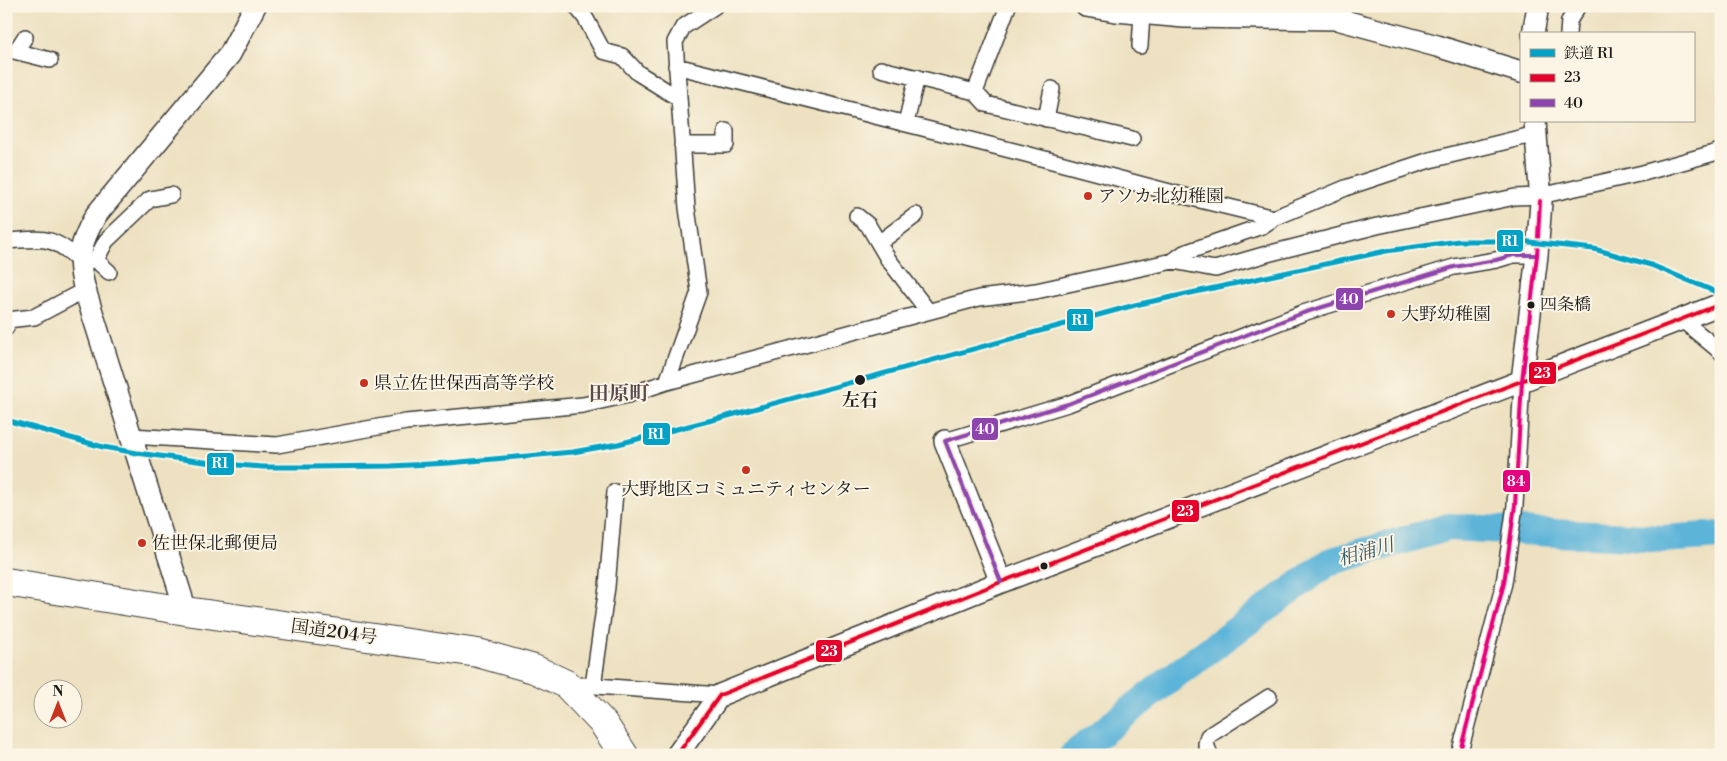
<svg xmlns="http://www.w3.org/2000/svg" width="1727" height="761" viewBox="0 0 1727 761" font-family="'Libre Bodoni','Noto Serif JP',serif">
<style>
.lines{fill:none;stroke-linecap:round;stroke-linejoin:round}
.river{stroke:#5cb4d9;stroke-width:28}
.street-casing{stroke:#3b3a35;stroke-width:18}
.secondary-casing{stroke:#3b3a35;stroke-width:24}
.highway-casing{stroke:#3b3a35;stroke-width:30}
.street{stroke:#fff;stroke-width:15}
.secondary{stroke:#fff;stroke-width:21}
.highway{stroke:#fff;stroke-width:28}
.bus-1-casing{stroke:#fcf5e5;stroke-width:8}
.bus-2-casing{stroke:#fcf5e5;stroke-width:8}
.bus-3-casing{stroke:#fcf5e5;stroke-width:8}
.bus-1{stroke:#e4002b;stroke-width:4}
.bus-2{stroke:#8e44ad;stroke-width:4}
.bus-3{stroke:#e5007d;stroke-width:4}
.rail-1-casing{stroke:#fcf5e5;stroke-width:9}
.rail-1{stroke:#01a2c5;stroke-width:5}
.poi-dot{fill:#c8321e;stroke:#fcf5e5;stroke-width:2}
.bus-dot{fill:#1c1c1c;stroke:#fcf5e5;stroke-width:2}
.labels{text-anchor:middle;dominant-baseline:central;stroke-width:4;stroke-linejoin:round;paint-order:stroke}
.bus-label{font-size:17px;fill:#1c1c1c;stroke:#fcf5e5;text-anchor:start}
.poi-label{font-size:18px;fill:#1c1c1c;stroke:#fcf5e5;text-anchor:start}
.stop-label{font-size:18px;font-weight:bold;fill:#1c1c1c;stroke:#fcf5e5}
.street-label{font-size:18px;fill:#1c1c1c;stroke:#fcf5e5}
.water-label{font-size:19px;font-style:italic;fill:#365968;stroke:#fcf5e5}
.quarter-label{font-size:20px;font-weight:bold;fill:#5a494e;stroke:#fcf5e5}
.line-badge{stroke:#fcf5e5;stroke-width:2}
.badge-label{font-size:14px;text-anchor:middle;font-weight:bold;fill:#fff}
</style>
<rect width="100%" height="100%" fill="#fcf5e5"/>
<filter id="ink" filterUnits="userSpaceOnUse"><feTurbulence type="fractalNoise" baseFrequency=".02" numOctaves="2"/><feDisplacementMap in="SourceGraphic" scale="10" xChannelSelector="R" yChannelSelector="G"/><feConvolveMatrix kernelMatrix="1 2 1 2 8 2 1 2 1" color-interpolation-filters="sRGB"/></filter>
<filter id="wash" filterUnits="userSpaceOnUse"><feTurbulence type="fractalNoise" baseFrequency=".0096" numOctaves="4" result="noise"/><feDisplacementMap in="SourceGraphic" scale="20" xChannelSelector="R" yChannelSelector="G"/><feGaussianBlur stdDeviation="1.12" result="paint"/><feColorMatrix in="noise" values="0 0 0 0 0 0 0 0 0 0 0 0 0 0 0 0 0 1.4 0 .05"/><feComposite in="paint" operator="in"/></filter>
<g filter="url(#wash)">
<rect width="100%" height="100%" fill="#ede1c1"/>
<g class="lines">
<path class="river" d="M 1073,755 L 1175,675 L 1329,562 L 1449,527 L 1663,539 L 1721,535"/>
</g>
</g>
<g filter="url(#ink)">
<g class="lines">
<defs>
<path id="street" d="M 576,6 L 586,19 L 603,51 L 622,56 L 638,73 L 678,98
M 1568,34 L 1569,21 L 1578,6
M 1140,46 L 1142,13
M 6,49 L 50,60
M 16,51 L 25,37
M 676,66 L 1022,153 L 1200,200 L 1274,218 L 1348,187 L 1430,160 L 1536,134
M 881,69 L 975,92 L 1008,6
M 975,92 L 986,104 L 1132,139
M 1046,119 L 1052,89
M 906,123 L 917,77
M 682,145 L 726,145 L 726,131
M 857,216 L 868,225 L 888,259 L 928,311
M 6,241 C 43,239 51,234 80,261 L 96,260 L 106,241 L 150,199 L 171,195
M 879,243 L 916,215
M 96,260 L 109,272
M 1173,261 L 1184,253 L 1262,226 L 1274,218
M 1681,319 L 1721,352
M 6,328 L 7,320 L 34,317 L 85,290
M 667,382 L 699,292 L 687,208 L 675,42 L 683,27 L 715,6
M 131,436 L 277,445 L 406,422 L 583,405 L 628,395 L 667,382 L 979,298 L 1036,291 L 1173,261 L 1215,269 L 1267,254 L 1377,226 L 1515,197 L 1540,196 L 1643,173 L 1721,151
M 945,441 L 1068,404 L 1303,313 L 1454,267 L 1496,260 L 1513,255 L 1537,255
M 582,685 L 720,695
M 593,686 L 607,587 L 615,492
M 1210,755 L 1206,744 L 1208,736 L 1269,697
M 1459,755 L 1504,583 L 1515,505 L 1522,381"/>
<path id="secondary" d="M 1086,6 L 1116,11 L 1184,17 L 1337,19 L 1437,46 L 1521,72
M 1533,34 L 1538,6
M 1522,381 L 1537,255 L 1541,202 L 1535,121
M 945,441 L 1001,582
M 186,611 L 85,290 C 76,258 80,243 96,215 L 230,54 L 255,6
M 677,755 L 720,695 L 1001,582 L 1721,304"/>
<path id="highway" d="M 6,582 L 186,611 L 478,653 L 534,669 L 566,684 L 603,723 L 624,755"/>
</defs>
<use href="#street" class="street-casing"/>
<use href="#secondary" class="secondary-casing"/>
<use href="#highway" class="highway-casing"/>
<use href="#street" class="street"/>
<use href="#secondary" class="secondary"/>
<use href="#highway" class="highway"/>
<defs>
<path id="bus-1" d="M 677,755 L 720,695 L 1001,582 L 1721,304"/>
<path id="bus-2" d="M 1001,582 L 945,441 L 1068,404 L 1303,313 L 1454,267 L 1496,260 L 1513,255 L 1537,255"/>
<path id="bus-3" d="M 1459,755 L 1504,583 L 1515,505 L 1522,381 L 1537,255 L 1540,201"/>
</defs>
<use href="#bus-1" class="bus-1-casing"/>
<use href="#bus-2" class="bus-2-casing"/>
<use href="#bus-3" class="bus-3-casing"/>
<use href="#bus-1" class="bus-1"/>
<use href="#bus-2" class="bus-2"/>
<use href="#bus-3" class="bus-3"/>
<defs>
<path id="rail-1" d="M 6,420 L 103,447 L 137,453 L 212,463 L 263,467 L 308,467 L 391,466 L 449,463 L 573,452 L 618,444 L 724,417 L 1135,305 L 1386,251 L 1459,241 L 1520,241 L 1594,249 L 1651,265 L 1721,294"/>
</defs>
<use href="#rail-1" class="rail-1-casing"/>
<use href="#rail-1" class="rail-1"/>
</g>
</g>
<g class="poi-dot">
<circle cx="1088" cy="196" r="5"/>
<circle cx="1391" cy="314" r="5"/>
<circle cx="364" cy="383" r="5"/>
<circle cx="746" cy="470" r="5"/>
<circle cx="142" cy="543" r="5"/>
</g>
<g class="bus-dot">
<circle cx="1531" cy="305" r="4.5"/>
<circle cx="860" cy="380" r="6"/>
<circle cx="1044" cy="566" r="4.5"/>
</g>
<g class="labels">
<g class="bus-label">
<text x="1540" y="305">四条橋</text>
</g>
<g class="poi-label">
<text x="1098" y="196">アソカ北幼稚園</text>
<text x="1401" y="314">大野幼稚園</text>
<text x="374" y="383">県立佐世保西高等学校</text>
<text x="746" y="489" text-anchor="middle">大野地区コミュニティセンター</text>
<text x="152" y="543">佐世保北郵便局</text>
</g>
<g class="stop-label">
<text x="860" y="400">左石</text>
</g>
<g class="street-label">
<text transform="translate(334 632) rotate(8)">国道204号</text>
</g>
<g class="water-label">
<text transform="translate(1366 552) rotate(-16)">相浦川</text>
</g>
<g class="quarter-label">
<text x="619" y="394">田原町</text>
</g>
</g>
<g class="line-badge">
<rect x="1496" y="229" width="28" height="24" rx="5" fill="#01a2c5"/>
<rect x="1335" y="287" width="29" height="24" rx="5" fill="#8e44ad"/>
<rect x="1066" y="308" width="28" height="24" rx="5" fill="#01a2c5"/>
<rect x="1528" y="361" width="29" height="24" rx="5" fill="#e4002b"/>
<rect x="971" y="417" width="28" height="24" rx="5" fill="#8e44ad"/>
<rect x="642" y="422" width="29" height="24" rx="5" fill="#01a2c5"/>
<rect x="206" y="452" width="29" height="24" rx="5" fill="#01a2c5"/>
<rect x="1502" y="469" width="29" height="24" rx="5" fill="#e5007d"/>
<rect x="1171" y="499" width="29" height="24" rx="5" fill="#e4002b"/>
<rect x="815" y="639" width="28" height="24" rx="5" fill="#e4002b"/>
</g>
<g class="badge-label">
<text x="1510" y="246">R1</text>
<text x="1349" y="304">40</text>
<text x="1080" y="325">R1</text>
<text x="1542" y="378">23</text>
<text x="985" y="434">40</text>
<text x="656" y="439">R1</text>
<text x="220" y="468">R1</text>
<text x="1516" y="486">84</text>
<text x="1185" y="516">23</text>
<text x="829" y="656">23</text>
</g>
<rect width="1727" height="761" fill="none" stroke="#fcf5e5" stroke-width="25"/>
<rect x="1520" y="32" width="175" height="90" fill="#fcf5e5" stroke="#a29e95"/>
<rect x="1530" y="49" width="25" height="8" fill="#01a2c5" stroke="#a29e95"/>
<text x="1564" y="58" font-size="15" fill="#1c1c1c">鉄道 R1</text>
<rect x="1530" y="74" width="25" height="8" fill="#e4002b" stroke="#a29e95"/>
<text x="1564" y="82" font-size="15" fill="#1c1c1c">23</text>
<rect x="1530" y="99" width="25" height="8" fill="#8e44ad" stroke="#a29e95"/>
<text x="1564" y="108" font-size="15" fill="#1c1c1c">40</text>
<g transform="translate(58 704)"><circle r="24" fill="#fcf5e5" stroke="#a29e95"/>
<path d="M0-4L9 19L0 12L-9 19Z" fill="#c8321e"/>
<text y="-8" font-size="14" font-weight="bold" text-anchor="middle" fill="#1c1c1c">N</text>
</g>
</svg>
